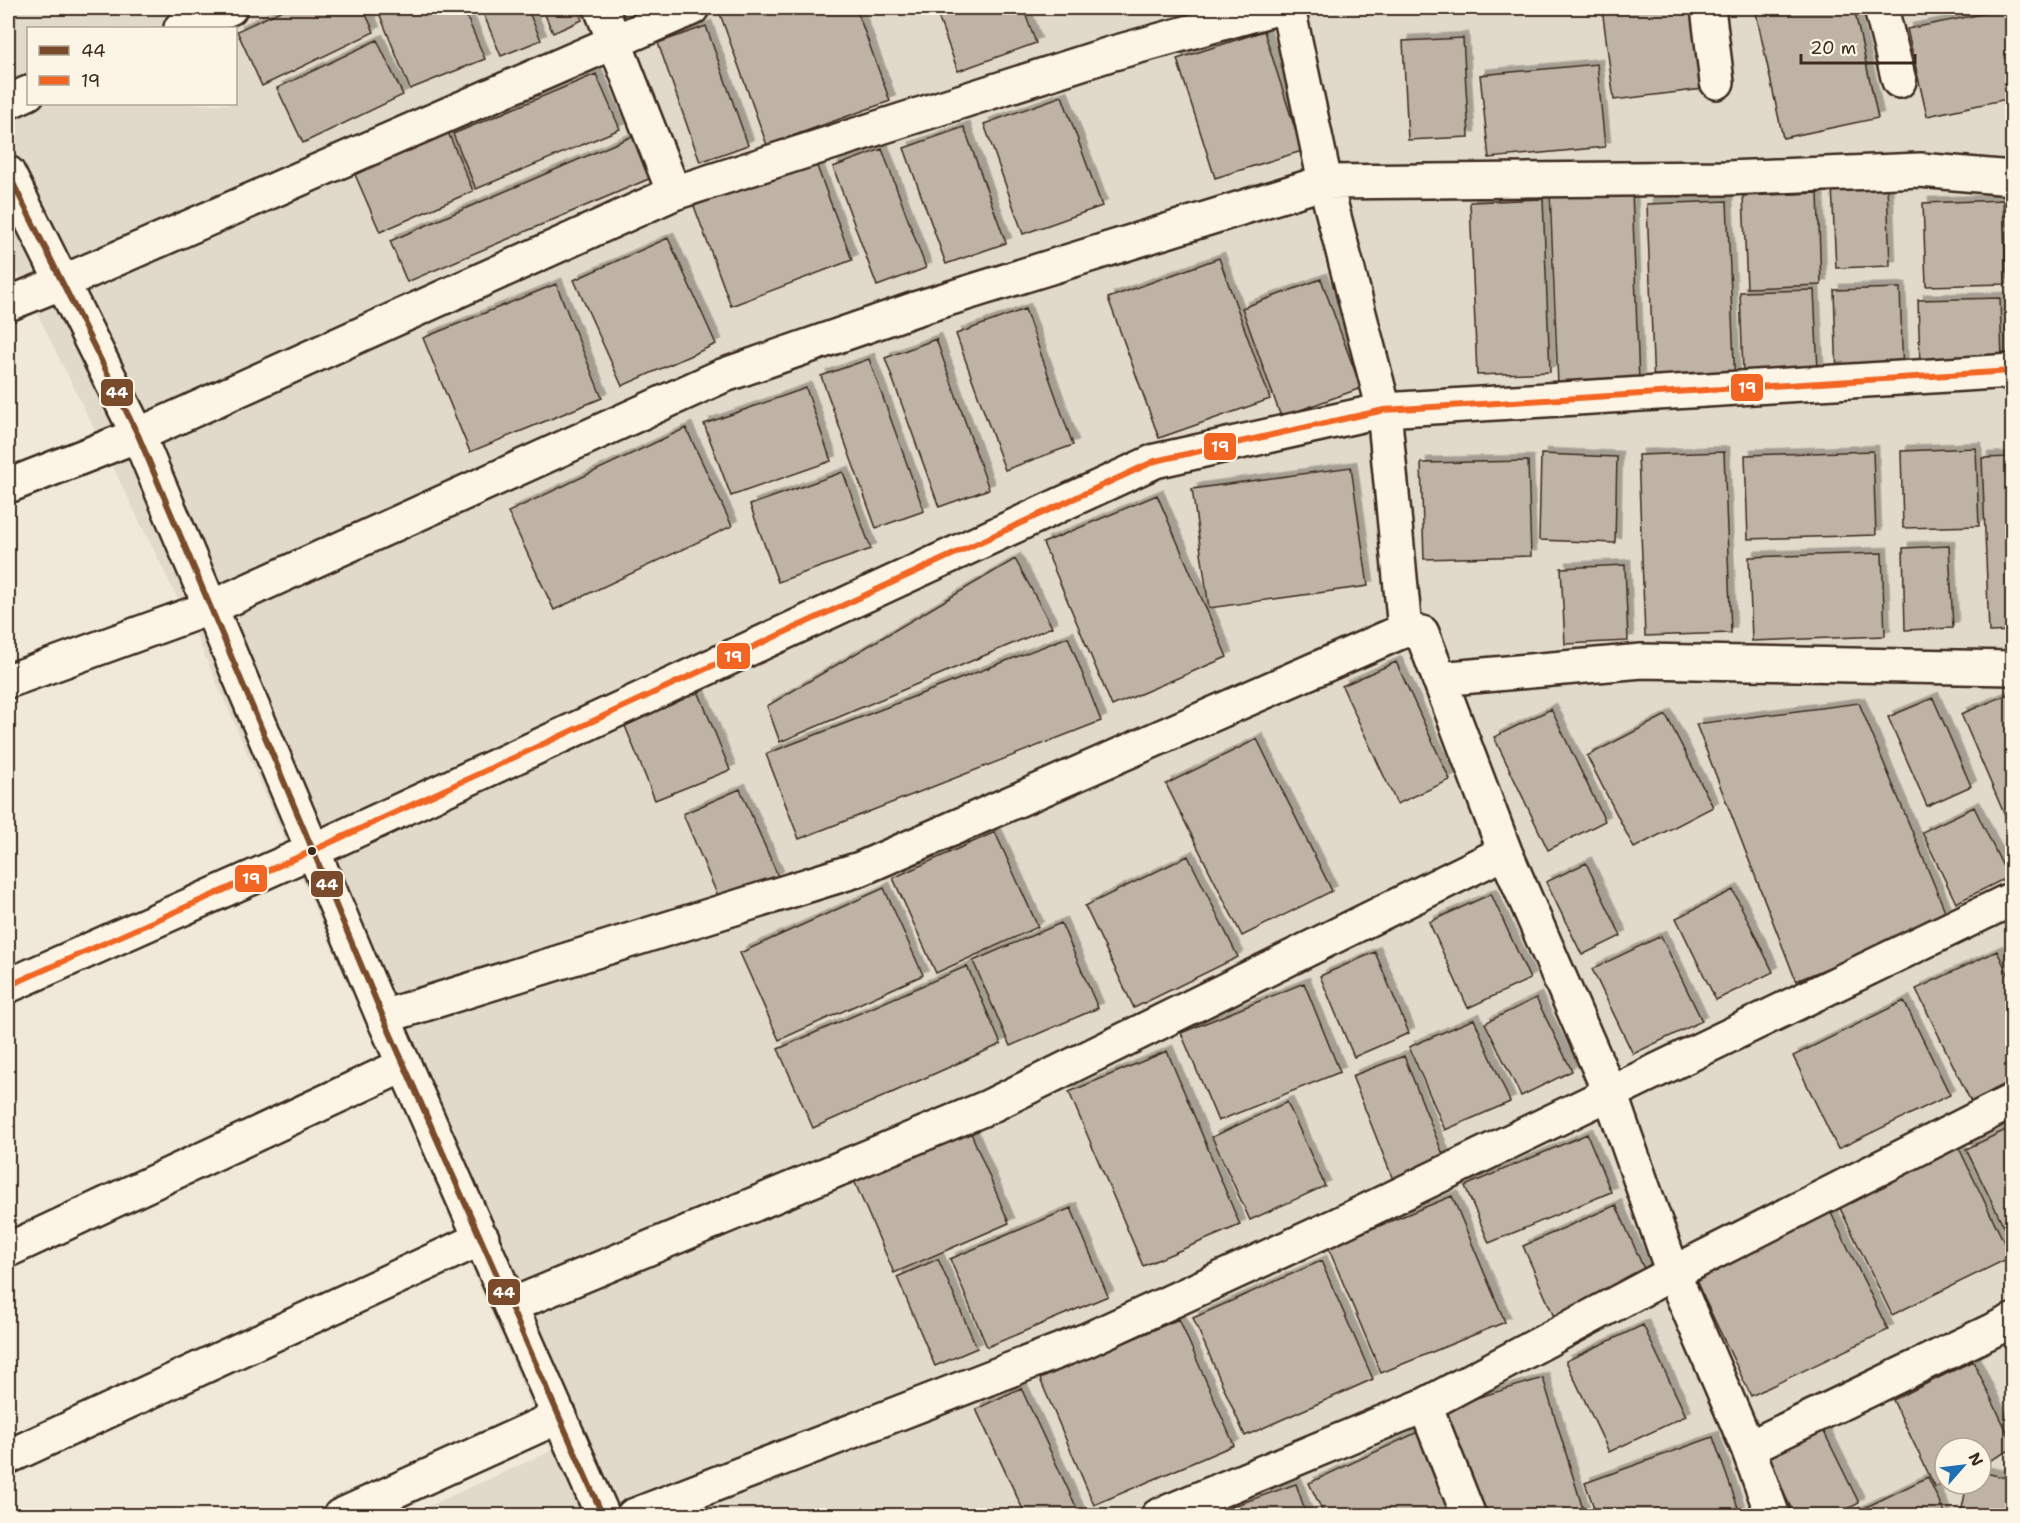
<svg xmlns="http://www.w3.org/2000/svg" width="2020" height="1523" viewBox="0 0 2020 1523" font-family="'Shantell Sans',sans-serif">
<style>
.built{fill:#e1d9c9;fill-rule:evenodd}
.building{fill:#beb3a4;stroke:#3b2a1e;stroke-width:1.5;filter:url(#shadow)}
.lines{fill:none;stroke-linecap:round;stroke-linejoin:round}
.minor-casing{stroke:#3b2a1e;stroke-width:38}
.minor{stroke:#fcf5e5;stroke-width:33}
.bus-1-casing{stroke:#fcf5e5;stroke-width:10}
.bus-2-casing{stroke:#fcf5e5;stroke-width:10}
.bus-1{stroke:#7a4b2a;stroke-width:6}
.bus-2{stroke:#f26522;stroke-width:6}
.bus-dot{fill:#3b2a1e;stroke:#fcf5e5;stroke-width:2}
.line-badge{stroke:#fcf5e5;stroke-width:2}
.badge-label{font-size:16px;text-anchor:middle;font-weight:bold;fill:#fff}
</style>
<defs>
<filter id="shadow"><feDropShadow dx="5.5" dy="-5.5" stdDeviation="0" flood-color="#0004"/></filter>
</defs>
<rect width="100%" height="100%" fill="#f0e9d9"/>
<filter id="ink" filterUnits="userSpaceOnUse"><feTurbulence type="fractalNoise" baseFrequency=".0167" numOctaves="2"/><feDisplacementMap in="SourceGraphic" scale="12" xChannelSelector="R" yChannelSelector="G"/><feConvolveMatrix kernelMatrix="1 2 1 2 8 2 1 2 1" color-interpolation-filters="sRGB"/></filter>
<g filter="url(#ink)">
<path class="built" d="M 8,8 L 2012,8 L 2012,1515 L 409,1515 L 551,1451 L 199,642 L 8,254 ZM 28,28 L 236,28 L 236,104 L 28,104 ZM 1945,1448 L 1981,1448 L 1981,1484 L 1945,1484 Z"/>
<path class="building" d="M 287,8 L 363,8 L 374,32 L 262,86 L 237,31 Z
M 377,8 L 463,8 L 485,59 L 410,89 Z
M 481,8 L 527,8 L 541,40 L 501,56 Z
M 542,8 L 577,8 L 582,20 L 553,33 Z
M 739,8 L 856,8 L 890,101 L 767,145 L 720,14 Z
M 935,8 L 1023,8 L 1036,43 L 958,71 Z
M 1602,8 L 1700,8 L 1711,88 L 1614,100 Z
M 1755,8 L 1854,8 L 1878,118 L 1783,138 Z
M 2012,8 L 2012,98 L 1927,116 L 1907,29 Z
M 706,26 L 748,145 L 700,162 L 658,43 Z
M 1264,31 L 1302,151 L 1215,178 L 1177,59 Z
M 1463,38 L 1469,137 L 1408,140 L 1403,41 Z
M 377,40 L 403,95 L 303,143 L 277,88 Z
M 1597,64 L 1605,147 L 1489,158 L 1480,75 Z
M 596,74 L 620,129 L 476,189 L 453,134 Z
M 1062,96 L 1102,206 L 1023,234 L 984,124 Z
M 964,127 L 1006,243 L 946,264 L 904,148 Z
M 447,130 L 473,191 L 380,232 L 353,170 Z
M 633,136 L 651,178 L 407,282 L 390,241 Z
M 882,149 L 926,268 L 877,286 L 833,167 Z
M 815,161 L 852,260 L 731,306 L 694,206 Z
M 1887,184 L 1890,266 L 1836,268 L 1832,186 Z
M 1632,190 L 1639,383 L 1558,385 L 1550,193 Z
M 1818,193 L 1821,285 L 1747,288 L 1743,196 Z
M 1543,199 L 1550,372 L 1477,375 L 1470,202 Z
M 2003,200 L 2006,284 L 1926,286 L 1923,203 Z
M 1727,201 L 1735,385 L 1654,388 L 1647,204 Z
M 668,238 L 716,344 L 622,386 L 574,280 Z
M 1219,258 L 1270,399 L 1159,438 L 1108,298 Z
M 1321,279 L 1361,388 L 1281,417 L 1242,308 Z
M 556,284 L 602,398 L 470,452 L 423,338 Z
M 1900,288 L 1903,375 L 1837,378 L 1834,290 Z
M 1814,290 L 1818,370 L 1743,372 L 1740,292 Z
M 2000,298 L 2002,360 L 1920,363 L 1918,300 Z
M 1025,309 L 1073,445 L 1005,470 L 956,334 Z
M 936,339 L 989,489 L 939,507 L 885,358 Z
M 869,359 L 924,511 L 876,528 L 821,376 Z
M 806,388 L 831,461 L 731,496 L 704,424 Z
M 686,428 L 732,526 L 554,610 L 508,512 Z
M 1976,448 L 1979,526 L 1903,528 L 1901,451 Z
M 1873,451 L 1876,535 L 1748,539 L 1745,455 Z
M 1724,452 L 1731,633 L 1645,636 L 1638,455 Z
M 1541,454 L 1617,457 L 1615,543 L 1539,540 Z
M 2012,457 L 2012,631 L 1989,632 L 1982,458 Z
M 1528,461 L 1531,556 L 1424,559 L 1421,463 Z
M 1351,467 L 1368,586 L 1209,608 L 1192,489 Z
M 843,472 L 871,549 L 778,582 L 750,505 Z
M 1157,495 L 1227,657 L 1112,706 L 1043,543 Z
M 1949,546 L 1953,628 L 1905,630 L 1903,548 Z
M 1882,553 L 1885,636 L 1752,641 L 1749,557 Z
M 1015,559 L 1052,627 L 780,742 L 767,706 Z
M 1625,565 L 1628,641 L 1565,644 L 1561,568 Z
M 1068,637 L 1101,721 L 799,839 L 766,754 Z
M 1396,662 L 1450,780 L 1397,804 L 1342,686 Z
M 698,691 L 730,770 L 655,800 L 623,721 Z
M 2011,693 L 2012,697 L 2012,832 L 1961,714 Z
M 1933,698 L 1971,786 L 1927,806 L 1888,717 Z
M 1859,703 L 1948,918 L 1796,981 L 1696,724 Z
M 1551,709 L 1605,821 L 1548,850 L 1494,737 Z
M 1666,715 L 1713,807 L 1634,848 L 1587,756 Z
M 1257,739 L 1332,891 L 1242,936 L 1166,784 Z
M 740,789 L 778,876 L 720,901 L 683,814 Z
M 1974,807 L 2008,877 L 1956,903 L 1922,832 Z
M 995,832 L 1038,927 L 936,973 L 893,878 Z
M 1188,856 L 1238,957 L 1134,1008 L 1085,906 Z
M 1586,863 L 1621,936 L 1582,955 L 1546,882 Z
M 884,888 L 923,975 L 779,1040 L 740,953 Z
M 1733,890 L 1773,972 L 1716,1000 L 1676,918 Z
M 1491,894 L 1530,979 L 1468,1008 L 1429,922 Z
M 1061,923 L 1098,1008 L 1010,1046 L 973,961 Z
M 1661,936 L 1702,1021 L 1633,1054 L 1592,969 Z
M 1997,951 L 2012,983 L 2012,1084 L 1972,1104 L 1916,989 Z
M 1375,952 L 1409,1033 L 1354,1057 L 1320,976 Z
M 967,966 L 1001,1044 L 813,1128 L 778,1049 Z
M 1304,983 L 1340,1072 L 1218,1121 L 1181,1033 Z
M 1536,998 L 1572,1071 L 1521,1096 L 1485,1023 Z
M 1904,1001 L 1950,1095 L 1838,1149 L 1793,1056 Z
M 1474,1019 L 1510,1102 L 1445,1130 L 1409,1047 Z
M 1167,1051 L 1240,1225 L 1143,1266 L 1069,1092 Z
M 1404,1056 L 1446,1162 L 1394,1182 L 1352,1076 Z
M 1287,1102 L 1325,1186 L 1250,1220 L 1212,1137 Z
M 968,1126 L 1009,1223 L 894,1273 L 852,1176 Z
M 2012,1127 L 2012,1243 L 1966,1149 Z
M 1587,1134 L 1611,1192 L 1489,1243 L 1465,1186 Z
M 1958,1146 L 2011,1257 L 1892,1315 L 1838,1204 Z
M 1452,1196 L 1505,1322 L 1381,1373 L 1328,1247 Z
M 1616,1205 L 1648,1278 L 1555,1319 L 1523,1246 Z
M 1071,1208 L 1108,1296 L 987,1347 L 950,1259 Z
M 1829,1209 L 1888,1330 L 1751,1396 L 1693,1275 Z
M 938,1259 L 977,1348 L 935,1366 L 897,1277 Z
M 1321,1261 L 1373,1379 L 1245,1436 L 1193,1318 Z
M 1179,1319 L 1234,1445 L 1094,1505 L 1040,1379 Z
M 1643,1325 L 1686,1416 L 1609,1452 L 1566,1361 Z
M 1973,1361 L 2012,1442 L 2012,1449 L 1981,1465 L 1981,1448 L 1945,1448 L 1945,1482 L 1935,1487 L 1893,1400 Z
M 1543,1378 L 1585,1516 L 1479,1516 L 1446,1407 Z
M 1021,1388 L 1079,1513 L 1073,1516 L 1026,1516 L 976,1409 Z
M 1822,1428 L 1859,1503 L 1835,1516 L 1795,1516 L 1766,1456 Z
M 1420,1431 L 1458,1511 L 1449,1516 L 1325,1516 L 1309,1483 Z
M 1713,1437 L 1741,1516 L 1597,1516 L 1585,1483 Z
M 1981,1472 L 2012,1479 L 2012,1516 L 1961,1513 L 1967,1484 L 1981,1484 Z
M 1928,1477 L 1946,1516 L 1848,1516 Z
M 1296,1484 L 1307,1516 L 1205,1516 Z"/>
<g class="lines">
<defs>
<path id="minor" d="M 601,8 L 674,193
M 1288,8 L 1325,182 L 1384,410 L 1405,630 L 1422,633 L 1505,852 L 1610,1093 L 1673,1273 L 1748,1448 L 1773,1516
M 1708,8 L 1717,82
M 1881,8 L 1899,81
M 181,28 L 230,8
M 8,102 L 28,93
M 8,173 L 138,435 L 383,1017 L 603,1516
M 8,304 L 63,282 L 692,8
M 8,486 L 138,435 L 674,193 L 1110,54 L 1277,8
M 1439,679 L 1642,661 L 2012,668
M 8,681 L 212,607 L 722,376 L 915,309 L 1325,182 L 1727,178 L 1920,170 L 2012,178
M 8,986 L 312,851 L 1155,461 L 1384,410 L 2012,371
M 383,1017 L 860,869 L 1405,630
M 8,1250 L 404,1065
M 512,1305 L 988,1107 L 1505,852
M 1425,1405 L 1469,1516
M 1748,1448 L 2012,1321
M 8,1457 L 482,1238
M 340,1516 L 560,1416
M 633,1516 L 1087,1340 L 1335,1226 L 2012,899
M 1158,1516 L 1425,1405 L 1673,1273 L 2012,1101"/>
</defs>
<use href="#minor" class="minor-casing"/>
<use href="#minor" class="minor"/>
<defs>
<path id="bus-1" d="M 8,173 L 138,435 L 383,1017 L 603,1516"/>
<path id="bus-2" d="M 8,986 L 312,851 L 1155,461 L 1384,410 L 2012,371"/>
</defs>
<use href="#bus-1" class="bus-1-casing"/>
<use href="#bus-2" class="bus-2-casing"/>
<use href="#bus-1" class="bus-1"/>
<use href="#bus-2" class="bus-2"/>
</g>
</g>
<circle class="bus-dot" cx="312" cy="851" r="5"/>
<g class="line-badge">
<rect x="1730" y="373" width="34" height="29" rx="6" fill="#f26522"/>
<rect x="100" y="378" width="34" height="29" rx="6" fill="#7a4b2a"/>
<rect x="1203" y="432" width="34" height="29" rx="6" fill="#f26522"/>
<rect x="716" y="642" width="35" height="28" rx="6" fill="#f26522"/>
<rect x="234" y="864" width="34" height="29" rx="6" fill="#f26522"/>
<rect x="310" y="870" width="34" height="28" rx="6" fill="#7a4b2a"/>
<rect x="487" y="1278" width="34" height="28" rx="6" fill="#7a4b2a"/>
</g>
<g class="badge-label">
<text x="1747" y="393">19</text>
<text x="117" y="398">44</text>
<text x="1220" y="452">19</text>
<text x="733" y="662">19</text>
<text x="251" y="884">19</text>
<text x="327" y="890">44</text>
<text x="504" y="1298">44</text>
</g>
<rect width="2020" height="1523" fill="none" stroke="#fcf5e5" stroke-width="30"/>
<rect x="15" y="15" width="1990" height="1493" fill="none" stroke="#3b2a1e" stroke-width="2" filter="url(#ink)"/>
<rect x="27" y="27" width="210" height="78" fill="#fcf5e5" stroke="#afa495" stroke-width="1.5"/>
<rect x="39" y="46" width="30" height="9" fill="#7a4b2a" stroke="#afa495" stroke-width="1.5"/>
<text x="81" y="57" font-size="18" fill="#3b2a1e">44</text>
<rect x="39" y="76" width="30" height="9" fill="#f26522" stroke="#afa495" stroke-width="1.5"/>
<text x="81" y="87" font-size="18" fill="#3b2a1e">19</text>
<g transform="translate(1963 1466) rotate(62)"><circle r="28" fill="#fcf5e5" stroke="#afa495" stroke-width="1.5"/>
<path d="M0-4.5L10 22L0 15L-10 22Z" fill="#1f6fb2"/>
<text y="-9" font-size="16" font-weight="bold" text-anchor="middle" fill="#3b2a1e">N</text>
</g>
<path d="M1801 54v9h114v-9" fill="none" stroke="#3b2a1e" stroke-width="3"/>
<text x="1810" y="54" font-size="18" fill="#3b2a1e" stroke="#fcf5e5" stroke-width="4.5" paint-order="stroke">20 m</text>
</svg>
